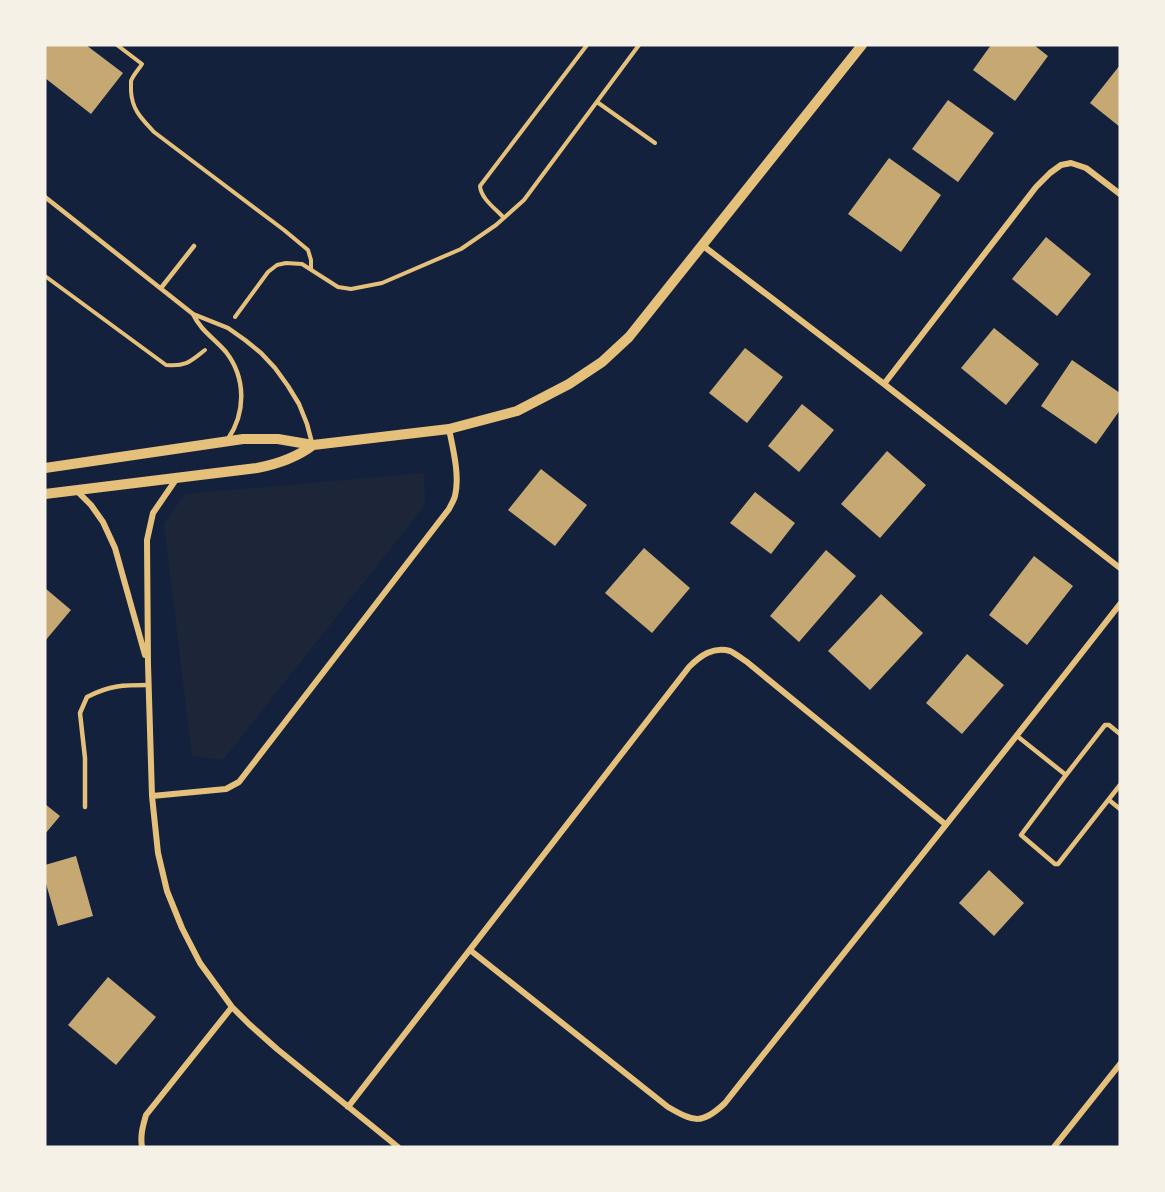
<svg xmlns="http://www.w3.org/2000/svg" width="1165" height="1192" viewBox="0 0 1165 1192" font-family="'DM Sans',sans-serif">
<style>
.green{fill:#1d2539}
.building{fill:#c6a872}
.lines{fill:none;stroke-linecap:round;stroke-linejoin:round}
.path{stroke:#e5c07b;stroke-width:4}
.service{stroke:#e5c07b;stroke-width:4.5}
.minor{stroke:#e5c07b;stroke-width:6}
.tertiary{stroke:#e5c07b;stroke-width:10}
</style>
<rect width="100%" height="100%" fill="#14213d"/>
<path class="green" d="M 424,473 L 425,505 L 223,760 L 192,756 L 164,524 L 185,494 Z"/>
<path class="building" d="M 45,45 L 86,45 L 123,73 L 91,114 L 45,78 Z
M 991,45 L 1034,45 L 1048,56 L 1015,101 L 973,70 Z
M 1120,65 L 1120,127 L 1090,103 Z
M 948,100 L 994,133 L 958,182 L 912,149 Z
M 889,158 L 941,195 L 901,252 L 848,214 Z
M 1046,237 L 1091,274 L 1057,316 L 1012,279 Z
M 994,328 L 1039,364 L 1006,405 L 961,368 Z
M 745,348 L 783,377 L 747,423 L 709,393 Z
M 1072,360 L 1120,393 L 1120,410 L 1096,444 L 1041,406 Z
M 802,404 L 834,430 L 799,472 L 768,446 Z
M 887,451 L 926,485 L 880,538 L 841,504 Z
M 541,469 L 587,505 L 555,546 L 508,510 Z
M 755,492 L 795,523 L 771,554 L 730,523 Z
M 644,548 L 690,588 L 652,633 L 605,593 Z
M 826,550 L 856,576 L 799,642 L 770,616 Z
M 1034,556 L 1073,586 L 1027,645 L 989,615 Z
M 45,588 L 71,610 L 45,641 Z
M 881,594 L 923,633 L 870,690 L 828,651 Z
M 967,654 L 1004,685 L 962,734 L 926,703 Z
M 45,804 L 60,816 L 45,834 Z
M 76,856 L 93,916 L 58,926 L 45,880 L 45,865 Z
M 989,870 L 1024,903 L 994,936 L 959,903 Z
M 108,977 L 156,1017 L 116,1065 L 68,1025 Z"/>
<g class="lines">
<path class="path" d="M 117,45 L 142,64 C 139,69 133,75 131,81 C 131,82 131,89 131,91 C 132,110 142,119 154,132 L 284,230 L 308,250 L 311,260 L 311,269
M 597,102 L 655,143
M 504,218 C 496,209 481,199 480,186 L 587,45
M 45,276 L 166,365 C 186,367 191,361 205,350
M 235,317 L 268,272 L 277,265 L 286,263 L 302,264 L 338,287 L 351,289 L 382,283 L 461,249 L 496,225 L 524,200 L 639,45"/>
<path class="service" d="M 45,197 L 193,314 L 228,328 L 245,340 L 261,353 L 275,368 L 288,386 L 299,404 L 307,424 L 312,443
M 161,288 L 194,246
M 193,314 C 201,331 214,338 226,352 C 246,378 246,412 228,439
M 1120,734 L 1109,725 L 1105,725 L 1066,775 L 1021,835 L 1055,864 L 1058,864 L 1120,785
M 1017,736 L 1066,775
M 1109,800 L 1120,809
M 85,807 L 85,758 L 80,713 L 87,697 C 110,685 124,685 149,685"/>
<path class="minor" d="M 702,245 L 884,384 L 1120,568
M 884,384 L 1036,187 L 1050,173 L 1061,165 L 1071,163 L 1086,168 L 1120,194
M 177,478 L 153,513 L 147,540 L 148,664 L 152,796 L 158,853 L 167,891 L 182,928 L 200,963 L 232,1007 L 249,1024 L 277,1049 L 398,1147
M 76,490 L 91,505 L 103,522 L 115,548 L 145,655
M 152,796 L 226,789 L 239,782 L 449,509 C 451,505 454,500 455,496 C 460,476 453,449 449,429
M 470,950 L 668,1107 C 694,1122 702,1125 725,1103 C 856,937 990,771 1120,604
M 348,1107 L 689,667 C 700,656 713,646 730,651 C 735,653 742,659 747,662 L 945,824
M 142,1147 C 140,1135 143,1126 146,1115 L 232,1007
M 1054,1147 L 1120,1064"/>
<path class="tertiary" d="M 45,468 L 243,439 L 278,439 L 313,445 L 449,429 L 517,411 L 569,384 L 602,362 L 629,337 L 862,45
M 45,494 L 257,468 C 278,464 296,458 313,445"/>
</g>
<rect width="1165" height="1192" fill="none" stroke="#f6f1e7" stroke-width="93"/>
</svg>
